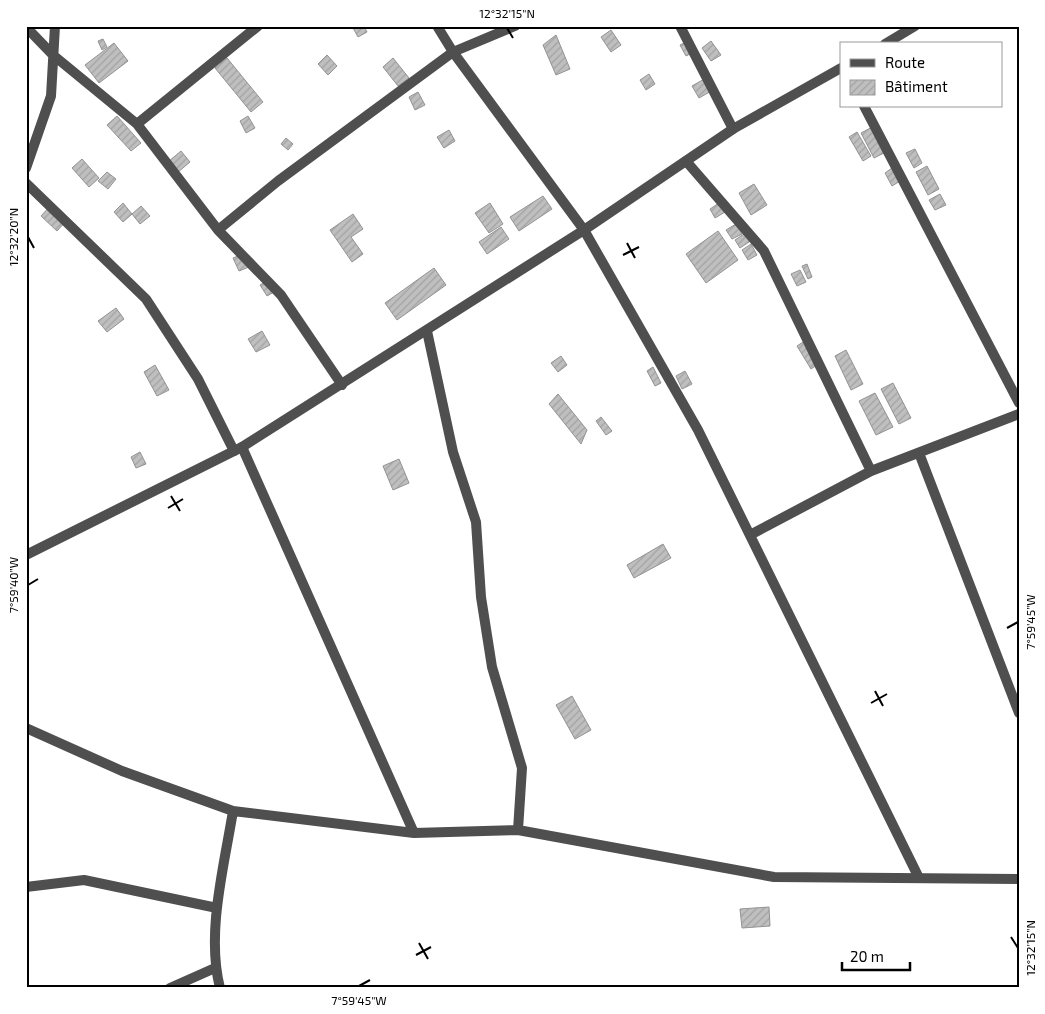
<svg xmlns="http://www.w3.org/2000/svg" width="1045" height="1014" viewBox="0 0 1045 1014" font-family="'Exo 2',sans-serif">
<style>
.building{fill:url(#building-hatch);stroke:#939393}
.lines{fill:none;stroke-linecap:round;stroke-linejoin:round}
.minor{stroke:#4f4f4f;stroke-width:10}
.tertiary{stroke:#4f4f4f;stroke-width:10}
.ticks{fill:none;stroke:#000;stroke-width:2}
.neatline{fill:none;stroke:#000;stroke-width:2}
.ticks-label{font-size:12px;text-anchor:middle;fill:#000}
</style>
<defs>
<pattern id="building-hatch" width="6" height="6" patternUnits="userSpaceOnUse" patternTransform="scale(1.25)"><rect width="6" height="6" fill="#bfbfbf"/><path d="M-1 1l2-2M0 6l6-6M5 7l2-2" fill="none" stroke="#a2a2a2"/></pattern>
</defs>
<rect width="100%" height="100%" fill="#fff"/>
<path class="building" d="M 352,26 L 364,26 L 367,32 L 358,37 Z
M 611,30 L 621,45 L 611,52 L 601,37 Z
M 556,35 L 570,69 L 556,75 L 543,45 Z
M 103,39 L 107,47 L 102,50 L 98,41 Z
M 711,41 L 721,55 L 711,61 L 702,48 Z
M 686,42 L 692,53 L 686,56 L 680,45 Z
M 114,43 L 128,61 L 99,83 L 85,65 Z
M 327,55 L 337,66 L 328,75 L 318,64 Z
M 227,58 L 263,102 L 251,112 L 215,68 Z
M 393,58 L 409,78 L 398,86 L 383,67 Z
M 649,74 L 655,84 L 646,90 L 640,80 Z
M 706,78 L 713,90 L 699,98 L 692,86 Z
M 418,92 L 425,105 L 415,110 L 409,97 Z
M 117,116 L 141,143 L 131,151 L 107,125 Z
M 248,116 L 255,128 L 246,133 L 240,121 Z
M 876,125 L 890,150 L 874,158 L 861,133 Z
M 449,130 L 455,141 L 444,148 L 437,137 Z
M 857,132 L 871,156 L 863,161 L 849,137 Z
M 286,138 L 293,144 L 288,150 L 281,144 Z
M 915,149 L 922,163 L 914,168 L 906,153 Z
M 181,151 L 190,162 L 177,173 L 168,162 Z
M 82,159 L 99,178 L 89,187 L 72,168 Z
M 927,166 L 939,189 L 928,195 L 916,172 Z
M 892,168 L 900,181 L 892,186 L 885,173 Z
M 107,172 L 116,179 L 108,189 L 98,181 Z
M 754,184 L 767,205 L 751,215 L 739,193 Z
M 940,194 L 946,205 L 935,210 L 929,200 Z
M 543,196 L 552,209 L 519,231 L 510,217 Z
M 123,203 L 132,214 L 123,222 L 114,212 Z
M 490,203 L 503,224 L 489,233 L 475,213 Z
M 719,203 L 725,212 L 715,218 L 710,209 Z
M 52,204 L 68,219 L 57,231 L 41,216 Z
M 141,206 L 150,216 L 140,224 L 132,214 Z
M 353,214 L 363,229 L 351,237 L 363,254 L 352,262 L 330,230 Z
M 736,224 L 742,234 L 732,239 L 726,230 Z
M 501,227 L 509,239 L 487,254 L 479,242 Z
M 718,231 L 738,260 L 706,283 L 686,254 Z
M 747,232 L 752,240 L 740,248 L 735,240 Z
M 751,244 L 757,255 L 748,260 L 742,250 Z
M 243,254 L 249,267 L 239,271 L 233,258 Z
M 807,264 L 812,277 L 808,279 L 802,266 Z
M 434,268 L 446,285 L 397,320 L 385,303 Z
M 800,270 L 806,282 L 797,286 L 791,274 Z
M 267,281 L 274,292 L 267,296 L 260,285 Z
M 116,308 L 124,319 L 107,332 L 98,321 Z
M 262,331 L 270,345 L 256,352 L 248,339 Z
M 806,340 L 820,363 L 811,369 L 797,346 Z
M 846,350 L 863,384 L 851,390 L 835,356 Z
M 561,356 L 567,365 L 558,372 L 551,363 Z
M 155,365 L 169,390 L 157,396 L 144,372 Z
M 653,367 L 661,383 L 655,386 L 647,371 Z
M 685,371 L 692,384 L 682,389 L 676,376 Z
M 893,383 L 911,418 L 899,424 L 881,389 Z
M 875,393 L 893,427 L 876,435 L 859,401 Z
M 558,394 L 587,430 L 581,444 L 549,404 Z
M 601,417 L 612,431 L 606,435 L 596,421 Z
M 140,452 L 146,464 L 136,468 L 131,457 Z
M 399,459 L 409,483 L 393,490 L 383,466 Z
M 663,544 L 671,558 L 634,578 L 627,565 Z
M 572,696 L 591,730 L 575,739 L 556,705 Z
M 769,907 L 770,926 L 742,928 L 740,909 Z"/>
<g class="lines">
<path class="minor" d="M 437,26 L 453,52 L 584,230 L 698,430 L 919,878
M 680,26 L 733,129
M 26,27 L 53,55 L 137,124 L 218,230 L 281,295 L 342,385
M 864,106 L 1019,403
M 137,124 L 258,26
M 686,161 L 764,251 L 871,471
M 26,168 L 51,96 L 55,26
M 26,183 L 146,299 L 198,379 L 234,451
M 218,230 L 278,181 L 453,52 L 515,26
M 427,331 L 453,452 L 476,522 L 481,597 L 492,667 L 522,768 L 518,830
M 242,447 L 414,833
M 919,453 L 1019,713
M 750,535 L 871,471 L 1019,414
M 26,728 L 122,771 L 233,811 L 414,833 L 518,830 L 774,877 L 1019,879
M 26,887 L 84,880 L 217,908
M 170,988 L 215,968
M 220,988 C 206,933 224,867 233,811"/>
<path class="tertiary" d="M 885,44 L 915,26
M 26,555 L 242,447 L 584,230 L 733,129 L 841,68"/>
</g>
<path class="ticks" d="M 507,28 L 513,38M 28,237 L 34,248M 627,243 L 635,258M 623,255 L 639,247M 171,496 L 180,511M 168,508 L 183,499M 28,585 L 38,579M 1007,628 L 1018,622M 875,691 L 883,706M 871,703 L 887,694M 1011,937 L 1018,948M 419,943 L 428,959M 416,955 L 431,947M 359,986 L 370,980"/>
<rect width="1045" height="1014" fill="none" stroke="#ffffff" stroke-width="55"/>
<rect x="840" y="42" width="162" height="65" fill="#ffffff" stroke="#999999"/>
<rect x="850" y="59" width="25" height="8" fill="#4f4f4f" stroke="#999999"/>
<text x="885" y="68" font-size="15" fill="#000000">Route</text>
<rect x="850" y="80" width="25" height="15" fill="url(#building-hatch)" stroke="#999999"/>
<text x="885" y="92" font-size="15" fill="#000000">Bâtiment</text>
<path d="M842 962v8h68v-8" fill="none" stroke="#000000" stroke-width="2.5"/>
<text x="850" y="962" font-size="15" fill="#000000" stroke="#ffffff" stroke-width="4" paint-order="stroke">20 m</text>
<rect x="28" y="28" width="990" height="958" class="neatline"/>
<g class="ticks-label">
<text x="507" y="18">12°32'15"N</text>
<text transform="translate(14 237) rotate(-90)" y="4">12°32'20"N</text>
<text transform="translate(14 585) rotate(-90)" y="4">7°59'40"W</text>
<text transform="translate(1031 622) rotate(-90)" y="4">7°59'45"W</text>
<text transform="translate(1031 948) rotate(-90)" y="4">12°32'15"N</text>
<text x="359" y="1005">7°59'45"W</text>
</g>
</svg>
